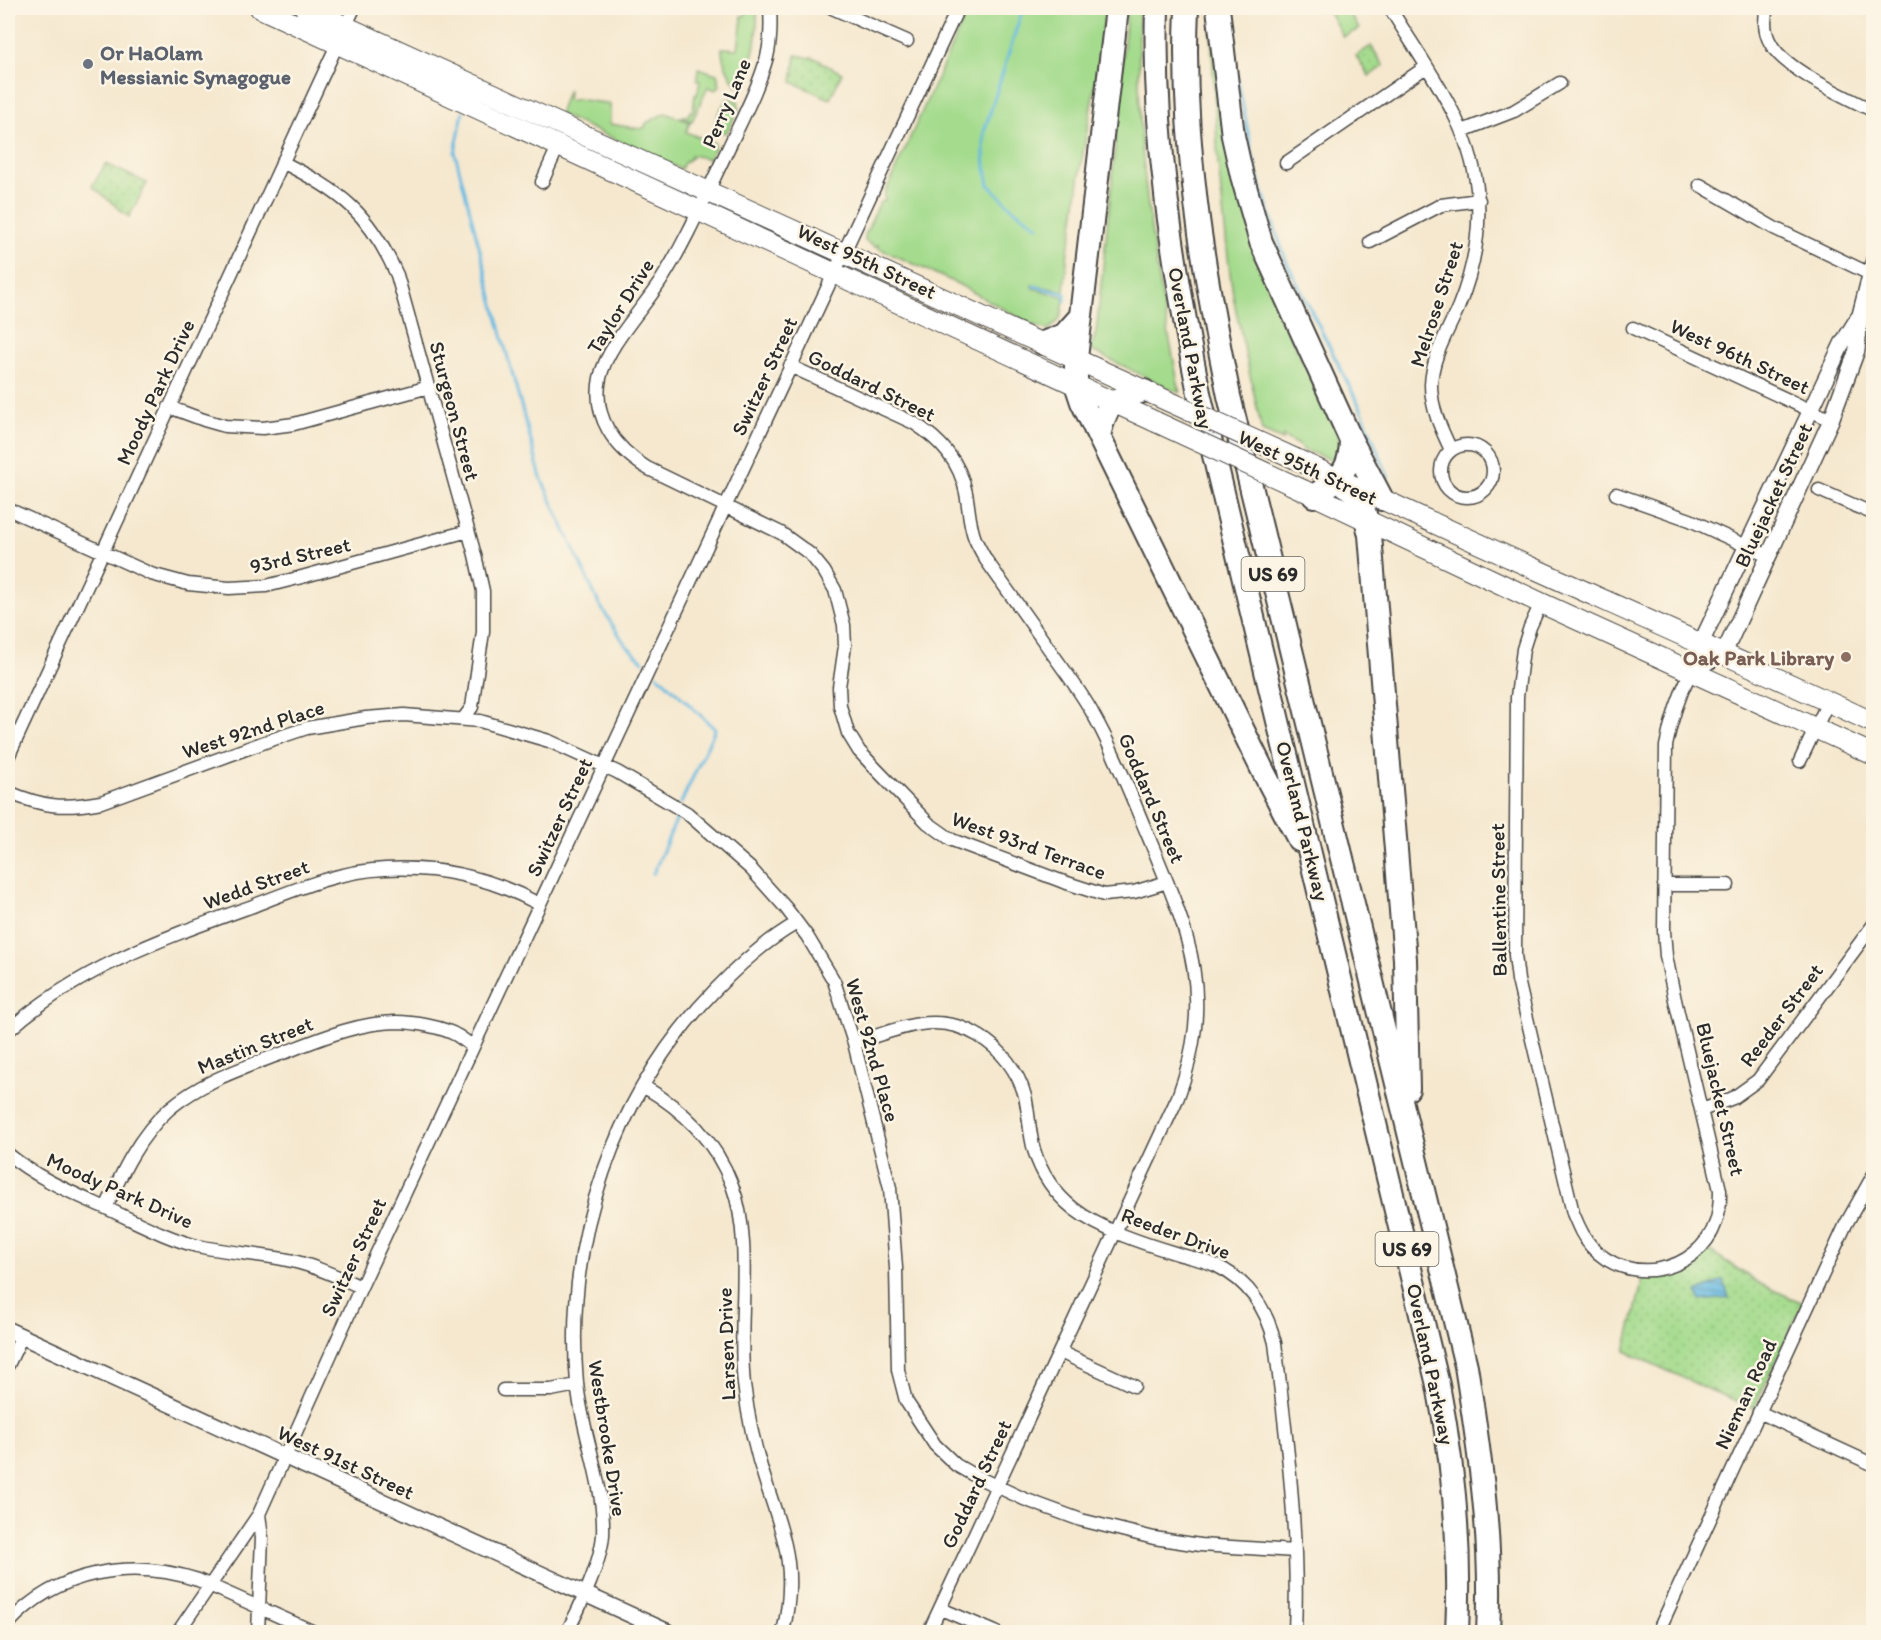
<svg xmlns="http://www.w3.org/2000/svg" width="1881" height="1640" viewBox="0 0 1881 1640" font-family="Itim,sans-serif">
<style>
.grass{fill:#a4db8d;stroke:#68835c;stroke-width:1.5}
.park{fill:url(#park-dots);stroke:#68835c;stroke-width:1.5}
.water{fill:url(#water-rules);stroke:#487286;stroke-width:1.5}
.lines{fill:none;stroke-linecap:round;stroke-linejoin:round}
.stream{stroke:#65bae2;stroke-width:3}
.minor-casing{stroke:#494744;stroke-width:15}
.tertiary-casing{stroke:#494744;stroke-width:18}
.primary-casing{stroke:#494744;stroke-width:22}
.motorway-casing{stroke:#494744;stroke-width:26}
.minor{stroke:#fff;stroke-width:12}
.tertiary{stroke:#fff;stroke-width:15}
.primary{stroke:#fff;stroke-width:20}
.motorway{stroke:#fff;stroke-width:22}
.primary-bridge-casing{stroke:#494744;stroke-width:22;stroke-linecap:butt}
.primary-bridge{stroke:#fff;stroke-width:20}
.worship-dot{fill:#6b7280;stroke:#fcf5e5;stroke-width:2}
.education-dot{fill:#8d6e63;stroke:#fcf5e5;stroke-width:2}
.labels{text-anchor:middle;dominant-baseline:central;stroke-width:5;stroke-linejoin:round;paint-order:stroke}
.shield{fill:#fcf5e5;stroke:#6a6863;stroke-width:1.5}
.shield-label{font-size:20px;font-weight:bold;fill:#2b2b2b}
.worship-label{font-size:21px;font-weight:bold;fill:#5b616d;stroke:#fcf5e5;text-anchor:start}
.street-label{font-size:21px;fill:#2b2b2b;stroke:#fcf5e5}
.education-label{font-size:21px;font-weight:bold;fill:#785e54;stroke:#fcf5e5;text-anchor:end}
</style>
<defs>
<pattern id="park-dots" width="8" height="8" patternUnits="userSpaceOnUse" patternTransform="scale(1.5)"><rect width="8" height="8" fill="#a4db8d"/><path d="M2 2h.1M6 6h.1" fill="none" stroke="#8dbc7a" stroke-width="1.8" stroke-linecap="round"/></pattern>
<pattern id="water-rules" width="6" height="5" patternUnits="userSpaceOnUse" patternTransform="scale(1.5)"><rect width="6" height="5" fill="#65bae2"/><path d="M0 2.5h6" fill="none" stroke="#5397b7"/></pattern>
</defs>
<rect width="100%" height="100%" fill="#fcf5e5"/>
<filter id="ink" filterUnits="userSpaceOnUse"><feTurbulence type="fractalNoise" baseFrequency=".0167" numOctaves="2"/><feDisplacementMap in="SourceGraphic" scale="12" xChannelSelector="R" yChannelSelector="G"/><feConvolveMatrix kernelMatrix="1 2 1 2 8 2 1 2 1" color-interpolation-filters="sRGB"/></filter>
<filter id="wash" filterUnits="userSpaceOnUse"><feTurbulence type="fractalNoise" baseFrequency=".008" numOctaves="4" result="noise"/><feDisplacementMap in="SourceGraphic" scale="24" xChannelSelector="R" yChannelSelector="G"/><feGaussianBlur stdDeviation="1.35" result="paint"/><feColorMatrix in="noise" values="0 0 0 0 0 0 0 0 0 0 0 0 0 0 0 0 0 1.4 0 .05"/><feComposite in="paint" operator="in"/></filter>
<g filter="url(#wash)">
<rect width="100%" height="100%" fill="#f5e8cf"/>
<path class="grass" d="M 969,8 L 1106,8 L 1099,61 L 1081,165 L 1072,234 L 1068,249 L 1064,291 L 1032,285 L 1033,288 L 1064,297 C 1063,312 1062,322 1047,330 L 1031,324 L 958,284 L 878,248 L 878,245 L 875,247 L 865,241 L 865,235 L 880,202 L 885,201 L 884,195 Z
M 1127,8 L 1139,8 C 1139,55 1138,102 1142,149 C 1149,231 1164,312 1180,393 C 1149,380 1121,364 1090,350 L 1096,333 L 1112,181 Z
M 1327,8 L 1347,8 L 1359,29 L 1343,37 Z
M 748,10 L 757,11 C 758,39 753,63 741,88 C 731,82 721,59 722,48 L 738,49 L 742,19 L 741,16 L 744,16 Z
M 1211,28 L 1257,258 L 1286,327 L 1337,430 L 1340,446 L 1341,463 L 1301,449 L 1301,447 L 1283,436 L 1283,440 L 1262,431 L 1234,301 L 1229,266 L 1218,163 Z
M 698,68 L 717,74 L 720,85 L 716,90 L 708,87 L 692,121 L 681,117 L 689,115 L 690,111 L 693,111 L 695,95 L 697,95 L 700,81 L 697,80 Z
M 567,91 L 569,91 L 567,99 L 570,101 L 576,99 L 610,104 L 610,124 L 641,129 L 645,127 L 646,123 L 665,113 L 690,122 L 686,132 L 714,143 L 714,149 L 709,159 L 691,155 L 692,157 L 684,163 L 681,169 L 559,114 Z
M 730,99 L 738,101 L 739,108 L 727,132 L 718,133 C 710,123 721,110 726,100 Z"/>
<path class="park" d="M 1371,46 L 1384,66 L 1369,76 L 1356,56 Z
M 796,55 L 821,60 L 822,63 L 842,73 L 830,99 L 792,82 Z
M 106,164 L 147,183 L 129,217 L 92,186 Z
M 1710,1251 L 1762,1285 L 1803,1303 L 1754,1408 L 1705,1388 L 1625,1351 L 1643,1279 C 1670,1279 1690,1269 1710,1251 Z"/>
<path class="water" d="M 1724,1280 L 1729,1298 L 1700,1301 L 1697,1292 Z"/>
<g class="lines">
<path class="stream" d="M 1023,8 L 984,132 L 984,158 L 989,185 L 1012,208 L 1038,226
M 1237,76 L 1256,173 L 1286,261 L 1361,409 L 1388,477
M 463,112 L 455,153 L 505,347 L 541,478 L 599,604 L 625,644 L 643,661
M 1034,286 L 1065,294 L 1065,301
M 657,674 L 715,729 L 681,803
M 653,874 L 677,818"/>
</g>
</g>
<g filter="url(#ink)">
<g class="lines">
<defs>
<path id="minor" d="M 770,8 C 771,24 771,41 767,57 C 758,89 742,119 728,149 C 707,192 688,238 662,279 C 644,308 607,345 600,378 C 592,418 615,448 647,468 L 781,533 L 810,554 L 824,571 L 835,590 L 844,625 L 845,646 L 839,687 L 840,706 L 848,733 L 859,751 L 875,768 L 928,823 L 952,840 L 1061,881 L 1104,895 L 1134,892 L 1167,882
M 832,8 L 907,41
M 1390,8 C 1426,68 1475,128 1478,201 C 1480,237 1472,274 1458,308 C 1447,333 1432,357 1431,385 C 1431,408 1441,429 1451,450
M 1767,8 C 1764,20 1764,33 1771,44 C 1784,69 1847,98 1874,111
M 1462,131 L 1514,111 L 1560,83
M 282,162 C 342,192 369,213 397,275 L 475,555 L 483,591 L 483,632 L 472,707 L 464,718
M 1286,163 L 1426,67
M 542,182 L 560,142
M 1700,185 L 1774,228 L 1870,274
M 1370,242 L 1441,205 L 1479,200
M 1633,328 L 1831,420
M 790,366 L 914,423 C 940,440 960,461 966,493 C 969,508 969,524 975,539 C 978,546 982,553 986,560 C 1008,591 1030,622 1052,653 C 1066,673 1081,692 1093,714 C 1115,753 1131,796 1149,838 C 1189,934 1216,993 1178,1097 L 929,1632
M 169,407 L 204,420 L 225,426 L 263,428 L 294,424 L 429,387
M1441 471a26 26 0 1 1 52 0a26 26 0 1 1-52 0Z
M 1819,490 L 1874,514
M 1616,494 L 1690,520 L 1768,556
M 8,509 L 151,574 L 188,584 L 229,588 L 266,586 L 298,578 L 468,531
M 1541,603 L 1530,627 L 1523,649 L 1517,697 L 1515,955 L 1518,980 L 1573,1213 C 1578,1225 1582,1236 1591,1246 C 1627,1287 1698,1274 1716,1222 C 1720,1211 1720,1201 1720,1190 L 1675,1000 L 1666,956 L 1664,931 L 1666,746 C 1671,719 1679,696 1691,671
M 8,757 L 354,8
M 1800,761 L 1828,702
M 8,792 C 43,807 63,809 101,802 L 265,742 L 307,728 L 366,718 L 404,715 L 480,721 L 549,741 L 617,772 L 687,813 L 751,869 L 786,908 L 807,936 L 834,981 L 854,1043 L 890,1188 L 896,1268 L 898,1370 L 906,1401 L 935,1445 L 956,1465 L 977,1477 L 1024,1499 L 1081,1520 L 1154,1538 L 1200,1545 L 1295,1551
M 1664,885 L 1728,885
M 8,1031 C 76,969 164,938 250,907 C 294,890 338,871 385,869 C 440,866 491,878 539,904
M 854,1043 C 897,1030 936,1009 979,1036 C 1001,1049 1018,1071 1025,1096 C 1029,1114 1029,1132 1034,1150 C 1041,1173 1055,1194 1074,1209 C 1101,1230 1145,1244 1178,1254 C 1191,1258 1205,1260 1217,1266 C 1248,1281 1267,1309 1275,1343 C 1287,1439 1299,1535 1295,1632
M 643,1086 C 684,1110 715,1140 732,1185 C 754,1243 737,1322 744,1384 C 748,1418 756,1454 767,1486 C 786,1543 797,1572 783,1632
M 1702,1110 L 1733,1098 L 1758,1080 L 1874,924
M 8,1154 C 38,1179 73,1193 108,1209 C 137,1222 166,1238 197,1246 C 226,1252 255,1254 283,1259 C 311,1264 336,1276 361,1287
M 106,1208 C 122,1172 139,1136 169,1109 C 202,1081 243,1068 283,1053 C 320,1039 356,1023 396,1022 C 413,1022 444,1027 458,1036 C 463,1039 468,1043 473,1047
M 1060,1352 L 1134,1386
M 8,1365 L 22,1336
M 503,1390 L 551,1390 L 577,1385
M 1759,1412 L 1874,1465
M 941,1609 L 995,1632
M 8,1624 C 57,1570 131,1558 198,1580 L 314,1632
M 178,1632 L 259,1514 L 361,1287 L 958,8
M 258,1632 L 262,1538 L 259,1514
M 567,1632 C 580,1608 601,1562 603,1535 C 605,1484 582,1434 577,1383 C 564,1239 615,1093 716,989 C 740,964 767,940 797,923
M 1658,1632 L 1846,1224 L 1874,1174"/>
<path id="tertiary" d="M 1691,671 L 1724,653 L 1831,420 L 1857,350 L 1860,315 L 1874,260
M 1691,671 L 1701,643 L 1842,344 L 1858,318
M 8,1330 L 668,1632"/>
<path id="primary" d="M 260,8 L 1156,422
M 305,8 L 1148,392
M 1296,459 C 1487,550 1682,633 1874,723
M 1303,490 L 1541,603 L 1874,755"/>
<path id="motorway" d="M 1117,8 L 1076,358 L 1076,384 L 1082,402 L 1264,773 L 1299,840
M 1157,8 C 1153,139 1173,265 1199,393 L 1438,1385 C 1454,1466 1461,1550 1457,1632
M 1187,8 C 1181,138 1203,269 1229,396 L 1466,1366 C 1480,1454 1493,1543 1488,1632
M 1218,8 L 1233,136 L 1242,176 L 1261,242 L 1351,440 L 1382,499
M 1043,343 L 1064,335 L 1081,316
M 1099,435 C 1107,403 1112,399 1144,391
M 1338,479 L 1361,498 L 1370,535 L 1405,959 L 1408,1089
M 1314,496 C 1338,479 1351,472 1351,440"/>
</defs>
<use href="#minor" class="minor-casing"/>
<use href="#tertiary" class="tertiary-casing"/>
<use href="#primary" class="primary-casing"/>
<use href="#motorway" class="motorway-casing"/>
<use href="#minor" class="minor"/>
<use href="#tertiary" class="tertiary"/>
<use href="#primary" class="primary"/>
<use href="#motorway" class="motorway"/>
<defs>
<path id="primary-bridge" d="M 1148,392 L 1296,459
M 1156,422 L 1303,490"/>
</defs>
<use href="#primary-bridge" class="primary-bridge-casing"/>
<use href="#primary-bridge" class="primary-bridge"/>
</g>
</g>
<circle class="worship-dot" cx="88" cy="64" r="6"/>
<circle class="education-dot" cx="1846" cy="657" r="6"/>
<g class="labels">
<g class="shield">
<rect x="1241.5" y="557" width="63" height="34" rx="4.5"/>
<rect x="1375.5" y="1232" width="63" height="34" rx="4.5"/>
</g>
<g class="shield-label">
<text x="1273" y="574">US 69</text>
<text x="1407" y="1249">US 69</text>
</g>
<g class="worship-label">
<text x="100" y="52">Or HaOlam<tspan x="100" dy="24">Messianic Synagogue</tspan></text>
</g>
<g class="street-label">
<text transform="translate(726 103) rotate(-67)">Perry Lane</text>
<text transform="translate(867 261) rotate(25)">West 95th Street</text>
<text transform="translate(1436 304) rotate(-72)">Melrose Street</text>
<text transform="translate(620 306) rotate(-58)">Taylor Drive</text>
<text transform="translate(1191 348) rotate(79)">Overland Parkway</text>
<text transform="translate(1740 356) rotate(25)">West 96th Street</text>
<text transform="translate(764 376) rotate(-65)">Switzer Street</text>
<text transform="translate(872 385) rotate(26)">Goddard Street</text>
<text transform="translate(155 392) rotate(-65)">Moody Park Drive</text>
<text transform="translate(455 411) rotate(75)">Sturgeon Street</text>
<text transform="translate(1308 467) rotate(25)">West 95th Street</text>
<text transform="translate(1773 495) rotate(-65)">Bluejacket Street</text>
<text transform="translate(300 555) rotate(-13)">93rd Street</text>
<text transform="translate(253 729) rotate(-18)">West 92nd Place</text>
<text transform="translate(1152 798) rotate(67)">Goddard Street</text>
<text transform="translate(559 817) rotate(-65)">Switzer Street</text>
<text transform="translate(1303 821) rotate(76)">Overland Parkway</text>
<text transform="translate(1029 845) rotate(20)">West 93rd Terrace</text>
<text transform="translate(256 884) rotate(-20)">Wedd Street</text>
<text transform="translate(1498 900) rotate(-91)">Ballentine Street</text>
<text transform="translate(1781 1015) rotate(-53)">Reeder Street</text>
<text transform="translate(255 1045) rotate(-22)">Mastin Street</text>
<text transform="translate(873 1050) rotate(74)">West 92nd Place</text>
<text transform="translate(1721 1099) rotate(77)">Bluejacket Street</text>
<text transform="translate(120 1190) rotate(24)">Moody Park Drive</text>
<text transform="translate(1176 1233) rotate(20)">Reeder Drive</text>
<text transform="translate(353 1257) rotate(-65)">Switzer Street</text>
<text transform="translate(726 1344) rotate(-92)">Larsen Drive</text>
<text transform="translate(1431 1364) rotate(78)">Overland Parkway</text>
<text transform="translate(1745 1394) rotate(-65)">Nieman Road</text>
<text transform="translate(608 1438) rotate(81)">Westbrooke Drive</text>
<text transform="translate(346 1462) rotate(25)">West 91st Street</text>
<text transform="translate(976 1484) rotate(-65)">Goddard Street</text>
</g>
<g class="education-label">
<text x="1834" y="657">Oak Park Library</text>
</g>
</g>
<rect width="1881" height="1640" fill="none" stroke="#fcf5e5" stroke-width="30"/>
</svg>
